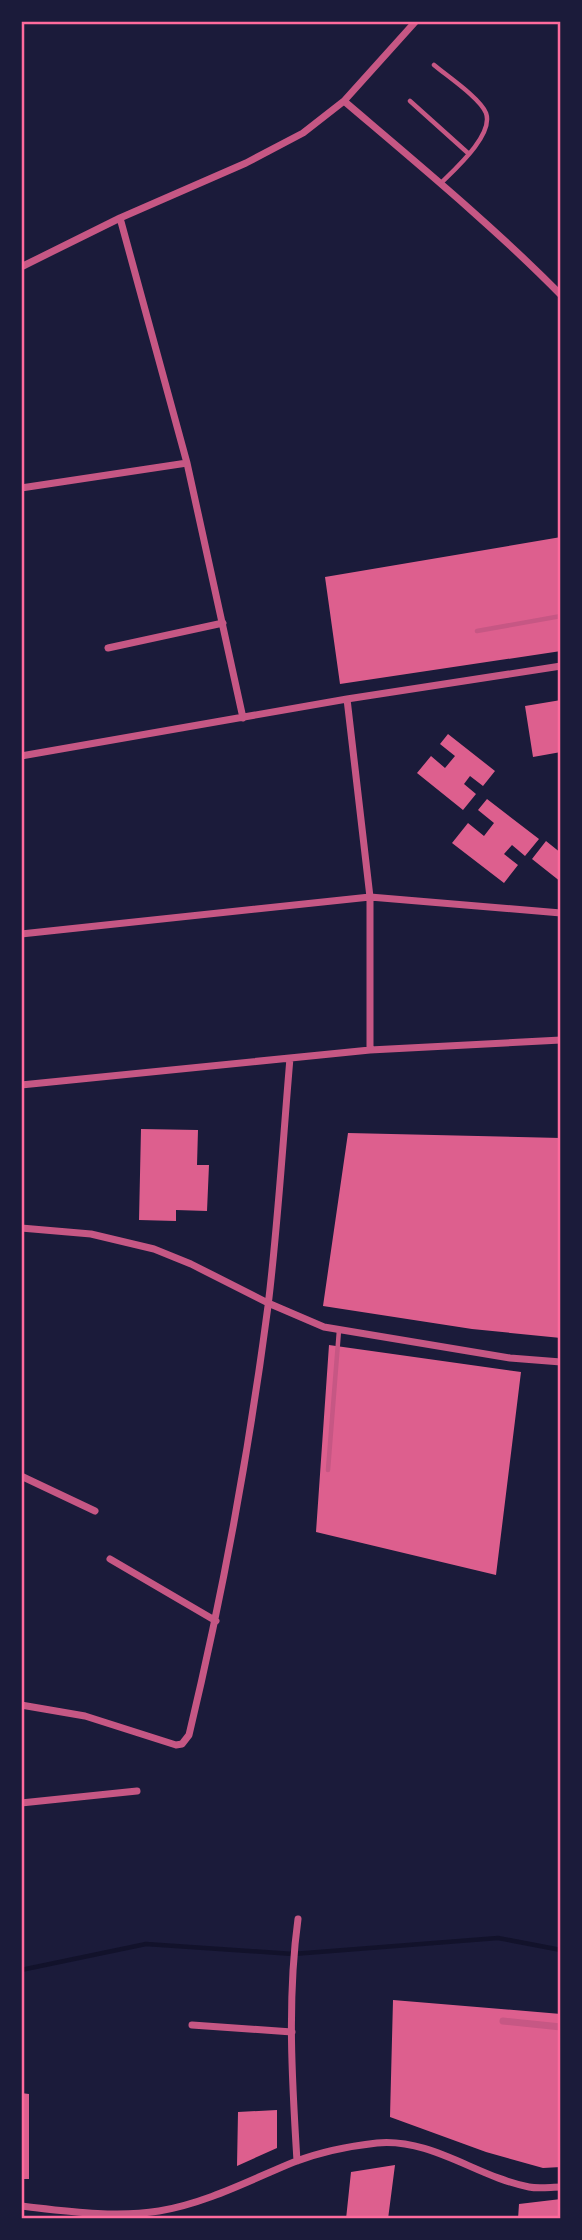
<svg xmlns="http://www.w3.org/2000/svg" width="582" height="2240" viewBox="0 0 582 2240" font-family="Rubik,sans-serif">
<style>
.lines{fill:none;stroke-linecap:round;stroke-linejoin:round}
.stream{stroke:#12122b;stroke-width:4.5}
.building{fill:#dd5f8e}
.service{stroke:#c65784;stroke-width:4.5}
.minor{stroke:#c65784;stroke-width:7}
.neatline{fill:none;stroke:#ff6b9d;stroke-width:2.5}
</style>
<rect width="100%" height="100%" fill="#1b1b3a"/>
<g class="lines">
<path class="stream" d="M 21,1970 L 146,1944 L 293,1954 L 498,1938 L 561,1950"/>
</g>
<path class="building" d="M 561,537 L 561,651 L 340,684 L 325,577 Z
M 561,700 L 561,752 L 533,757 L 525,706 Z
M 448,734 L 495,771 L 483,786 L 470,776 L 464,784 L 476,794 L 463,810 L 417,773 L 431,756 L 445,768 L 455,756 L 440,744 Z
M 487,799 L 539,839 L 525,856 L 512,845 L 504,854 L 518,865 L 504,883 L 452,843 L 468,823 L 484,836 L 494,823 L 478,810 Z
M 546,841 L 561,853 L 561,882 L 532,859 Z
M 141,1129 L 198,1130 L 197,1165 L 209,1165 L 207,1211 L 176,1210 L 176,1221 L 139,1220 Z
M 348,1133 L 561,1138 L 561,1338 L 472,1329 L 323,1306 Z
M 329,1345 L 521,1372 L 496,1575 L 316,1532 Z
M 393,2000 L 561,2014 L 561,2167 L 543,2168 L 486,2152 L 390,2117 Z
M 21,2093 L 29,2094 L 29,2179 L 21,2179 Z
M 277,2110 L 277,2148 L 237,2166 L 238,2112 Z
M 395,2165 L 388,2219 L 346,2219 L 351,2172 Z
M 561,2199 L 561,2219 L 518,2219 L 519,2204 Z"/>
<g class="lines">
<path class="service" d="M 434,65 C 447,76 480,98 486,113 C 494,135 454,170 440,184
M 410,101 L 469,154
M 477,631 L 561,616
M 328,1470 L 339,1330"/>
<path class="minor" d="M 344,101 C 418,164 493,226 561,295
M 120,218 L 187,463 L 243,718
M 21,267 L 120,218 L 246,163 L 303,133 L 344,101 L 416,21
M 21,488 L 187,463
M 108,648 L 223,623
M 347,699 L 370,897 L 370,1050
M 21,756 L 347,699 L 561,666
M 21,934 L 370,897 L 561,913
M 21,1085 L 370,1050 L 561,1040
M 21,1228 L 91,1234 L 154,1249 L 191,1264 L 268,1303 L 324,1327 L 510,1358 L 561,1362
M 21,1476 L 95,1511
M 110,1559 L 216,1621
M 21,1705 L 85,1716 L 176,1745 L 182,1744 L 189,1735 C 223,1593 249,1451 268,1306 C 278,1224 283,1140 290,1058
M 21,1803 L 137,1791
M 503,2021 L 561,2027
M 192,2025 L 292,2032
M 297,2161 C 292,2081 287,1999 298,1919
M 21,2206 C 66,2211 114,2218 159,2211 C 207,2203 250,2180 294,2162 C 320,2152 350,2146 377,2143 C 432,2138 477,2177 529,2187 C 539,2189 551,2187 561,2187"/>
</g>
<rect width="582" height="2240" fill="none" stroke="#1b1b3a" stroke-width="46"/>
<rect x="23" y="23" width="536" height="2194" class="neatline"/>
</svg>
